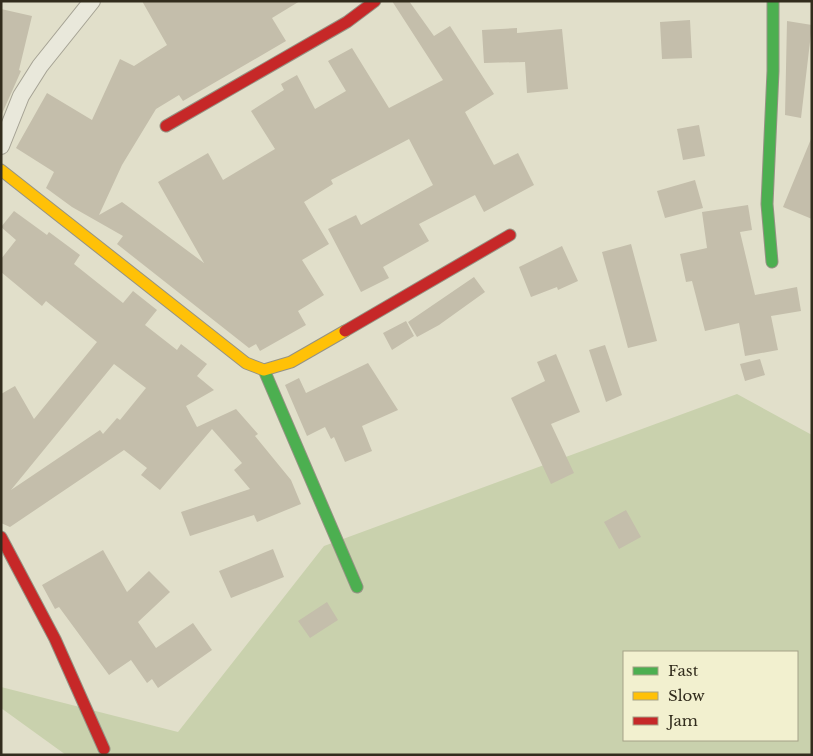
<svg xmlns="http://www.w3.org/2000/svg" width="813" height="756" viewBox="0 0 813 756" font-family="'Libre Baskerville',serif">
<style>
.green{fill:#c9d1ad;fill-rule:evenodd}
.building{fill:#c4beab;fill-rule:evenodd}
.lines{fill:none;stroke-linecap:round;stroke-linejoin:round}
.street-casing{stroke:#a5a294;stroke-width:18}
.fast-casing{stroke:#959283;stroke-width:13}
.slow-casing{stroke:#959283;stroke-width:13}
.jam-casing{stroke:#959283;stroke-width:13}
.street{stroke:#e9e8db;stroke-width:16}
.fast{stroke:#4caf50;stroke-width:11}
.slow{stroke:#ffc107;stroke-width:11}
.jam{stroke:#c62828;stroke-width:11}
</style>
<rect width="100%" height="100%" fill="#e1dfca"/>
<path class="green" d="M 737,394 L 812,435 L 812,755 L 66,755 L 1,708 L 1,687 L 178,732 L 324,546 ZM 624,652 L 797,652 L 797,740 L 624,740 Z"/>
<path class="building" d="M 142,1 L 300,1 L 272,18 L 286,41 L 183,101 L 179,95 L 156,109 L 122,165 L 99,215 L 122,202 L 204,263 L 158,182 L 208,153 L 223,180 L 275,149 L 251,111 L 284,90 L 281,84 L 297,75 L 315,109 L 346,91 L 328,61 L 352,48 L 389,108 L 443,80 L 392,1 L 409,1 L 434,36 L 450,26 L 494,94 L 465,112 L 494,165 L 518,153 L 534,185 L 484,212 L 475,195 L 419,224 L 429,241 L 383,267 L 389,278 L 361,292 L 328,229 L 356,215 L 361,225 L 433,185 L 409,139 L 331,180 L 333,184 L 304,202 L 329,244 L 302,260 L 324,295 L 298,311 L 306,325 L 260,351 L 256,344 L 249,348 L 117,244 L 123,236 L 72,207 L 46,188 L 54,172 L 16,148 L 47,93 L 92,120 L 120,59 L 134,66 L 167,45 Z
M 1,9 L 32,16 L 19,70 L 21,71 L 1,116 Z
M 690,20 L 692,58 L 662,59 L 660,22 Z
M 787,21 L 812,25 L 801,118 L 785,115 Z
M 517,28 L 517,33 L 562,29 L 568,89 L 527,93 L 525,62 L 484,63 L 482,30 Z
M 699,125 L 705,156 L 683,160 L 677,129 Z
M 811,139 L 812,139 L 812,219 L 783,207 Z
M 695,180 L 703,208 L 665,218 L 657,191 Z
M 748,205 L 752,230 L 740,232 L 755,295 L 797,287 L 801,311 L 771,316 L 778,350 L 745,356 L 739,323 L 705,331 L 692,281 L 686,282 L 680,254 L 707,248 L 702,212 Z
M 14,211 L 47,235 L 49,232 L 80,255 L 74,264 L 123,303 L 133,291 L 157,310 L 145,325 L 177,350 L 181,344 L 207,364 L 197,376 L 214,390 L 186,406 L 197,427 L 236,409 L 258,434 L 255,436 L 291,480 L 301,504 L 257,522 L 254,515 L 190,536 L 181,512 L 250,489 L 234,470 L 242,463 L 212,429 L 160,490 L 141,475 L 147,468 L 124,450 L 10,527 L 1,523 L 1,394 L 15,386 L 34,419 L 97,342 L 46,301 L 42,306 L 1,272 L 1,259 L 16,240 L 1,227 ZM 114,364 L 146,388 L 120,420 L 117,418 L 103,434 L 100,430 L 11,490 Z
M 631,244 L 657,341 L 628,348 L 602,252 Z
M 562,246 L 578,281 L 558,290 L 557,287 L 531,297 L 519,267 Z
M 474,277 L 485,292 L 439,325 L 417,337 L 408,322 Z
M 406,321 L 414,336 L 392,350 L 383,333 Z
M 605,345 L 622,395 L 606,402 L 589,350 Z
M 556,354 L 580,412 L 551,424 L 574,473 L 551,484 L 511,398 L 545,381 L 537,362 Z
M 760,359 L 765,375 L 745,381 L 740,364 Z
M 368,363 L 398,410 L 362,426 L 372,451 L 345,462 L 334,437 L 331,439 L 325,427 L 307,436 L 285,385 L 299,378 L 306,393 Z
M 626,510 L 641,537 L 619,549 L 604,522 Z
M 273,549 L 284,577 L 231,598 L 219,571 Z
M 103,550 L 127,592 L 149,571 L 170,592 L 138,622 L 156,648 L 193,623 L 212,650 L 158,688 L 152,679 L 147,683 L 131,660 L 109,675 L 59,607 L 55,609 L 42,585 Z
M 327,602 L 338,620 L 310,638 L 298,621 Z"/>
<g class="lines">
<defs>
<path id="street" d="M 1,146 L 21,96 L 40,66 L 92,1"/>
<path id="fast" d="M 772,262 L 767,204 L 773,71 L 773,1
M 264,370 L 357,587"/>
<path id="slow" d="M 1,170 L 246,363 L 264,370 L 291,362 L 345,331"/>
<path id="jam" d="M 166,126 L 347,22 L 375,1
M 345,331 L 510,235
M 1,537 L 55,639 L 104,749"/>
</defs>
<use href="#street" class="street-casing"/>
<use href="#fast" class="fast-casing"/>
<use href="#slow" class="slow-casing"/>
<use href="#jam" class="jam-casing"/>
<use href="#street" class="street"/>
<use href="#fast" class="fast"/>
<use href="#slow" class="slow"/>
<use href="#jam" class="jam"/>
</g>
<rect width="813" height="756" fill="none" stroke="#322c1d" stroke-width="5"/>
<rect x="623" y="651" width="175" height="90" fill="#f2f0cf" stroke="#a5a288"/>
<rect x="633" y="667" width="25" height="8" fill="#4caf50" stroke="#a5a288"/>
<text x="668" y="676" font-size="15" fill="#322c1d">Fast</text>
<rect x="633" y="692" width="25" height="8" fill="#ffc107" stroke="#a5a288"/>
<text x="668" y="701" font-size="15" fill="#322c1d">Slow</text>
<rect x="633" y="717" width="25" height="8" fill="#c62828" stroke="#a5a288"/>
<text x="668" y="726" font-size="15" fill="#322c1d">Jam</text>
</svg>
